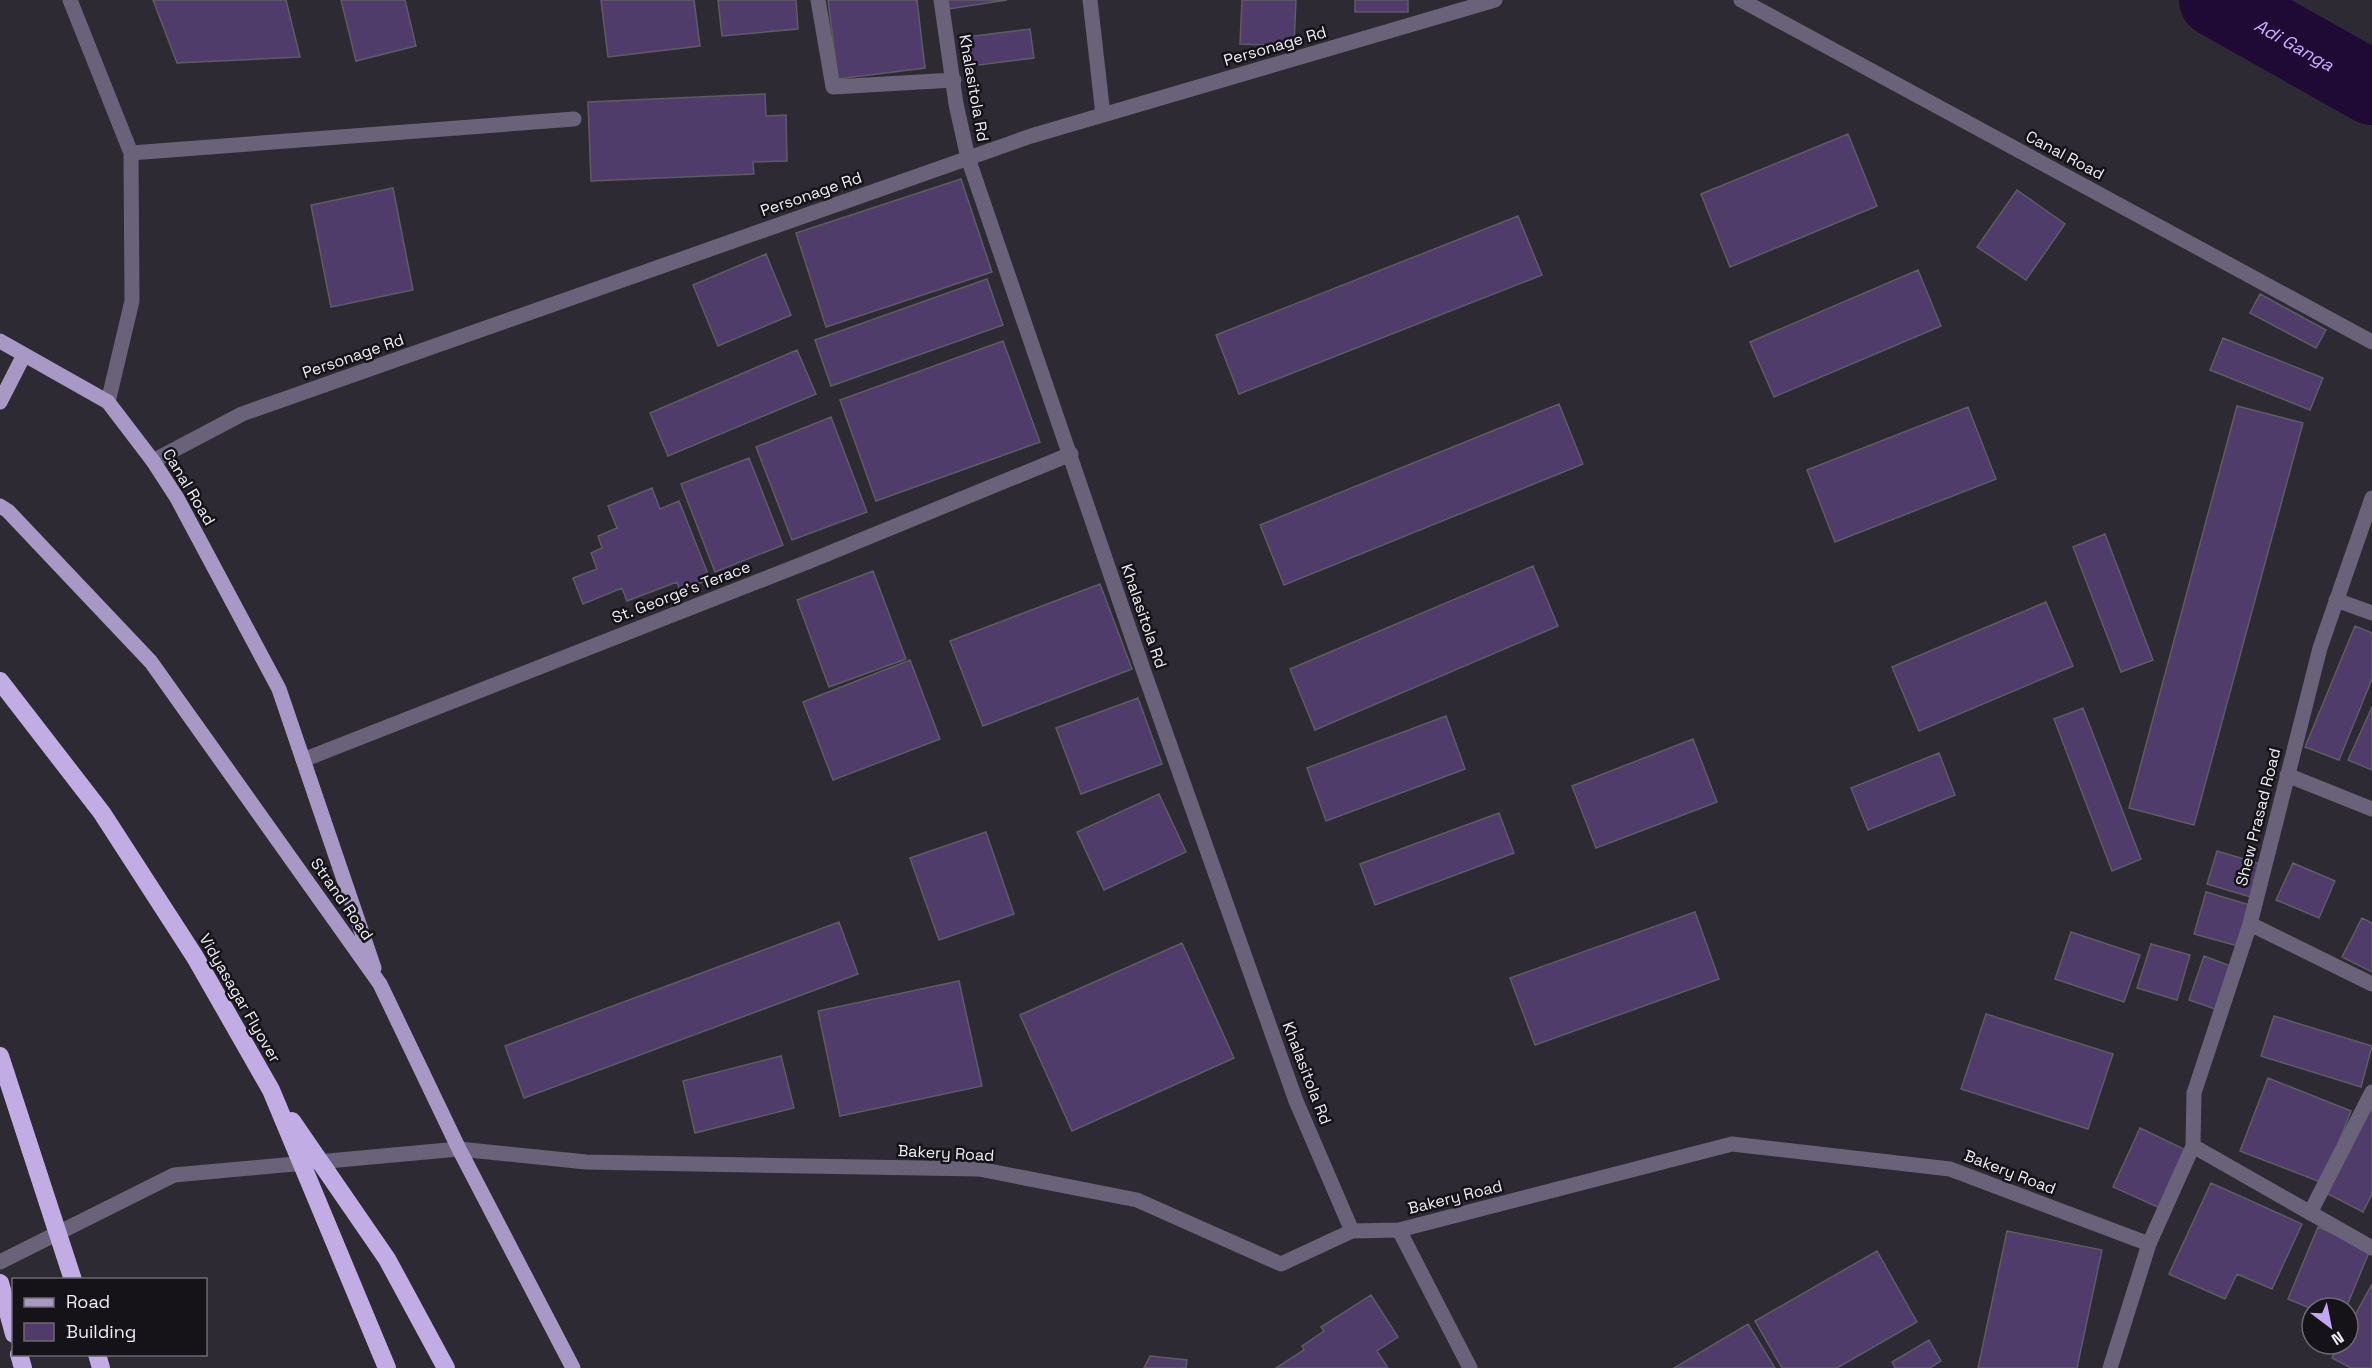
<svg xmlns="http://www.w3.org/2000/svg" width="2372" height="1368" viewBox="0 0 2372 1368" font-family="'Space Grotesk',sans-serif">
<style>
.lines{fill:none;stroke-linecap:round;stroke-linejoin:round}
.river{stroke:#1f0a36;stroke-width:74}
.building{fill:#4f3c6b;stroke:#5e5b65;stroke-width:1.5}
.minor{stroke:#6a6279;stroke-width:15}
.major{stroke:#a898c6;stroke-width:15}
.highway{stroke:#c1ace4;stroke-width:18}
.highway-bridge{stroke:#c1ace4;stroke-width:18}
.labels{text-anchor:middle;dominant-baseline:central;stroke-width:5;stroke-linejoin:round;paint-order:stroke}
.street-label{font-size:16px;fill:#efedf4;stroke:#151318}
.water-label{font-size:18px;font-style:italic;fill:#ccaffc;stroke:#151318}
</style>
<rect width="100%" height="100%" fill="#2d2a33"/>
<g class="lines">
<path class="river" id="s1" d="M 2216,0 L 2372,88"/>
</g>
<path class="building" d="M 153,0 L 286,0 L 300,57 L 177,63 Z
M 341,0 L 405,0 L 416,46 L 356,61 Z
M 601,0 L 694,0 L 700,46 L 608,57 Z
M 718,0 L 796,0 L 798,29 L 722,36 Z
M 828,0 L 917,0 L 925,68 L 838,79 Z
M 948,0 L 1007,0 L 949,9 Z
M 1242,0 L 1296,0 L 1294,46 L 1240,44 Z
M 1355,0 L 1408,0 L 1408,12 L 1355,12 Z
M 1030,29 L 1034,58 L 971,66 L 967,37 Z
M 765,94 L 766,116 L 786,115 L 787,161 L 753,162 L 754,174 L 591,181 L 588,102 Z
M 1848,134 L 1877,206 L 1730,267 L 1701,194 Z
M 961,179 L 992,272 L 826,327 L 796,233 Z
M 393,188 L 413,290 L 331,307 L 311,205 Z
M 2017,190 L 2065,224 L 2026,280 L 1977,247 Z
M 1518,216 L 1542,275 L 1239,394 L 1216,335 Z
M 766,254 L 791,315 L 718,346 L 693,285 Z
M 1918,270 L 1941,326 L 1774,397 L 1750,342 Z
M 987,279 L 1003,325 L 831,386 L 815,340 Z
M 2260,294 L 2326,330 L 2316,348 L 2250,313 Z
M 2223,338 L 2323,378 L 2310,410 L 2210,370 Z
M 1003,341 L 1040,442 L 876,501 L 840,400 Z
M 797,350 L 816,394 L 668,456 L 650,413 Z
M 1559,404 L 1583,464 L 1284,585 L 1260,525 Z
M 2237,406 L 2303,423 L 2194,825 L 2129,808 Z
M 1968,407 L 1996,479 L 1835,542 L 1807,470 Z
M 831,417 L 867,512 L 792,540 L 756,447 Z
M 749,458 L 783,545 L 715,572 L 681,484 Z
M 652,488 L 660,509 L 679,501 L 710,579 L 680,591 L 677,582 L 627,601 L 622,588 L 583,604 L 573,578 L 597,569 L 591,553 L 602,548 L 598,536 L 617,528 L 608,506 Z
M 2105,534 L 2153,660 L 2121,672 L 2073,547 Z
M 1533,566 L 1558,626 L 1315,730 L 1290,669 Z
M 873,571 L 906,659 L 829,687 L 797,600 Z
M 1100,584 L 1132,669 L 983,726 L 950,641 Z
M 2046,602 L 2073,666 L 1919,731 L 1892,667 Z
M 2355,626 L 2372,633 L 2372,679 L 2339,760 L 2305,747 Z
M 910,660 L 940,739 L 833,780 L 803,702 Z
M 1138,698 L 1162,764 L 1081,794 L 1056,728 Z
M 2372,707 L 2372,770 L 2348,760 Z
M 2083,708 L 2141,859 L 2112,871 L 2054,719 Z
M 1446,716 L 1465,769 L 1326,821 L 1307,768 Z
M 1693,739 L 1717,802 L 1596,848 L 1572,786 Z
M 1939,753 L 1955,795 L 1868,830 L 1851,788 Z
M 1159,794 L 1186,852 L 1104,890 L 1077,832 Z
M 1499,813 L 1514,853 L 1375,905 L 1360,864 Z
M 986,832 L 1014,914 L 939,940 L 910,858 Z
M 2217,851 L 2261,864 L 2251,897 L 2207,884 Z
M 2293,863 L 2335,881 L 2319,918 L 2276,900 Z
M 2206,892 L 2250,905 L 2238,946 L 2194,934 Z
M 1695,912 L 1719,979 L 1535,1045 L 1510,978 Z
M 2362,918 L 2372,923 L 2372,972 L 2342,957 Z
M 839,922 L 858,974 L 524,1098 L 505,1046 Z
M 2071,932 L 2140,955 L 2124,1002 L 2055,979 Z
M 1182,943 L 1234,1058 L 1072,1131 L 1020,1015 Z
M 2151,944 L 2190,955 L 2177,1000 L 2137,988 Z
M 2204,956 L 2233,967 L 2218,1010 L 2189,1000 Z
M 959,981 L 982,1086 L 840,1116 L 818,1011 Z
M 1986,1014 L 2113,1054 L 2088,1129 L 1961,1089 Z
M 2274,1016 L 2372,1046 L 2361,1087 L 2261,1056 Z
M 781,1056 L 794,1108 L 695,1133 L 683,1081 Z
M 2268,1078 L 2351,1111 L 2323,1183 L 2240,1151 Z
M 2372,1101 L 2372,1194 L 2363,1212 L 2324,1192 Z
M 2140,1128 L 2188,1151 L 2162,1209 L 2113,1187 Z
M 2211,1183 L 2302,1224 L 2272,1289 L 2237,1274 L 2225,1299 L 2169,1274 Z
M 2318,1227 L 2370,1250 L 2346,1308 L 2312,1309 L 2288,1299 Z
M 2007,1231 L 2102,1250 L 2077,1368 L 1978,1368 Z
M 1877,1251 L 1917,1322 L 1837,1368 L 1782,1368 L 1755,1321 Z
M 2372,1284 L 2372,1368 L 2351,1368 L 2332,1358 L 2339,1344 L 2348,1344 L 2348,1328 Z
M 1371,1295 L 1398,1337 L 1377,1351 L 1388,1368 L 1276,1368 L 1304,1350 L 1302,1346 L 1324,1331 L 1321,1327 Z
M 1748,1324 L 1775,1368 L 1674,1368 Z
M 1929,1340 L 1941,1361 L 1930,1368 L 1895,1368 L 1892,1362 Z
M 1150,1356 L 1187,1360 L 1186,1368 L 1144,1368 Z"/>
<g class="lines">
<path class="minor" d="M 70,0 L 131,153 L 132,301 L 108,402
M 818,0 L 833,87 L 954,80
M 941,0 L 956,104 L 968,158 L 1144,672 L 1296,1101 L 1352,1231
M 1090,0 L 1103,115
M 1741,0 L 2372,342
M 131,153 L 574,119
M 153,461 L 242,414 L 1031,136 L 1495,0
M 2336,600 L 2372,613
M 303,760 L 810,561 L 1071,454
M 2287,775 L 2372,809
M 2250,924 L 2372,984
M 2193,1146 L 2194,1093 L 2250,924 L 2320,648 L 2372,498
M 2310,1213 L 2372,1092
M 1399,1230 L 1470,1368
M 0,1262 L 174,1175 L 459,1149 L 586,1162 L 979,1169 L 1137,1200 L 1281,1264 L 1352,1231 L 1399,1230 L 1732,1144 L 1950,1169 L 2149,1244 L 2193,1146 L 2372,1248
M 2110,1368 L 2149,1244"/>
<path class="major" d="M 0,341 L 108,402 L 153,461 L 177,498 L 279,689 L 374,968
M 0,402 L 24,355
M 0,506 L 8,511 L 151,662 L 380,984 L 459,1149 L 573,1368"/>
<path class="highway" d="M 0,1283 L 14,1334
M 19,1354 L 23,1368
M 97,1354 L 101,1368"/>
<path class="highway-bridge" d="M 0,681 L 102,813 L 195,957 L 271,1090 L 387,1368
M 0,1056 L 73,1280
M 292,1121 L 387,1259 L 446,1368"/>
</g>
<g class="labels">
<g class="street-label">
<text transform="translate(1275 46) rotate(-16)">Personage Rd</text>
<text transform="translate(974 88) rotate(80)">Khalasitola Rd</text>
<text transform="translate(2065 155) rotate(28)">Canal Road</text>
<text transform="translate(811 194) rotate(-19)">Personage Rd</text>
<text transform="translate(353 356) rotate(-19)">Personage Rd</text>
<text transform="translate(189 487) rotate(59)">Canal Road</text>
<text transform="translate(681 592) rotate(-21)">St. George's Terace</text>
<text transform="translate(1144 616) rotate(71)">Khalasitola Rd</text>
<text transform="translate(2258 817) rotate(-76)">Shew Prasad Road</text>
<text transform="translate(342 899) rotate(55)">Strand Road</text>
<text transform="translate(240 998) rotate(60)">Vidyasagar Flyover</text>
<text transform="translate(1307 1073) rotate(69)">Khalasitola Rd</text>
<text transform="translate(946 1153) rotate(3)">Bakery Road</text>
<text transform="translate(2010 1172) rotate(21)">Bakery Road</text>
<text transform="translate(1455 1197) rotate(-14)">Bakery Road</text>
</g>
<g class="water-label">
<text stroke="none"><textPath href="#s1" startOffset="90">Adi Ganga</textPath></text>
</g>
</g>
<rect x="12" y="1278" width="195" height="78" fill="#151318" stroke="#6c6a70" stroke-width="1.5"/>
<rect x="24" y="1298" width="30" height="9" fill="#a898c6" stroke="#6c6a70" stroke-width="1.5"/>
<text x="66" y="1308" font-size="18" fill="#efedf4">Road</text>
<rect x="24" y="1323" width="30" height="18" fill="#4f3c6b" stroke="#6c6a70" stroke-width="1.5"/>
<text x="66" y="1338" font-size="18" fill="#efedf4">Building</text>
<g transform="translate(2330 1326) rotate(148)"><circle r="28" fill="#151318" stroke="#6c6a70" stroke-width="1.5"/>
<path d="M0-4.5L10 22L0 15L-10 22Z" fill="#c3a7f2"/>
<text y="-9" font-size="16" font-weight="bold" text-anchor="middle" fill="#efedf4">N</text>
</g>
</svg>
